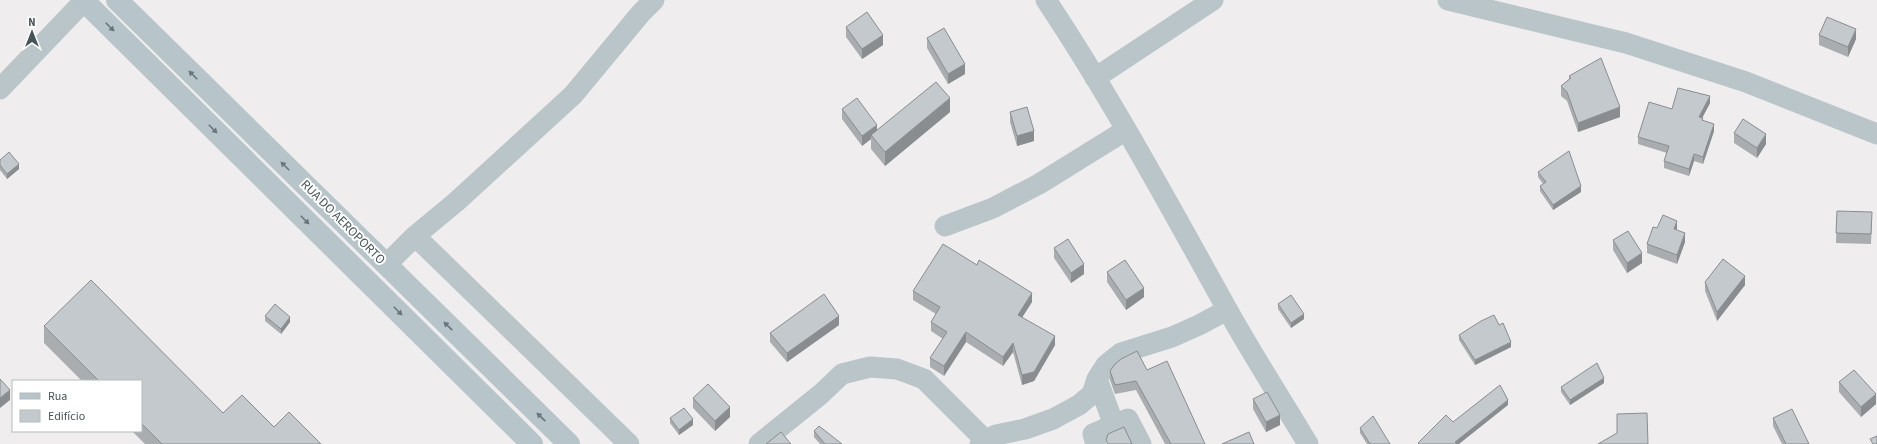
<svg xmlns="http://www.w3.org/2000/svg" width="1877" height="444" viewBox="0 0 1877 444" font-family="'Source Sans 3',sans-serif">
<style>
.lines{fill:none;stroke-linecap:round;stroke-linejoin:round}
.minor{stroke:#b9c5c9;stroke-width:21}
.secondary{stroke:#b7c5cb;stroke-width:22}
.wall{fill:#a9adb0}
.shaded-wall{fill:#898d90}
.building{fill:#c4c9cd;stroke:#898d90}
.oneway{fill:#68767b}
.labels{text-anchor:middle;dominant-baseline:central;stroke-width:4;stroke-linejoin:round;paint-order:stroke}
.street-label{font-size:13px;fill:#465459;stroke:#fff}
</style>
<rect width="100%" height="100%" fill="#f0edee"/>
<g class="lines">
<path class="minor" d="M 1046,0 C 1112,99 1169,205 1227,309 C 1252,354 1281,399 1308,444
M 1448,0 L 1626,43 L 1746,82 L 1877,134
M 1095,78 L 1213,0
M 0,89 L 85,0
M 945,226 L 993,208 L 1039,184 L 1126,130
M 415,236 L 629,444
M 386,265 L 415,236 L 456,202 L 573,95 L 641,13 L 654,0
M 1097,379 L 1114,425
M 759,444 L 821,394 L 842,374 L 870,367 L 897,369 L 924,379 L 989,444
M 980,444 L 996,435 L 1025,429 L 1053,419 L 1079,405 L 1092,394 L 1097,379 L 1106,365 L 1121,353 L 1172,337 L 1199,325 L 1227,310
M 1096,444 L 1093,434 L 1128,419 L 1141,444"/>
<path class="secondary" d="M 83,0 L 532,444
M 117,0 L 569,444"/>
</g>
<path class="wall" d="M 846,27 L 883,45 L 862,59 L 846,37 Z
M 1819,35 L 1856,39 L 1848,57 L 1819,45 Z
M 927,38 L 965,74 L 948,84 L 927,48 Z
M 1569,76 L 1620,117 L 1578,132 L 1567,101 L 1561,96 L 1561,86 L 1569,79 Z
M 1710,103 L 1702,118 L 1703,120 L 1714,131 L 1703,164 L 1694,161 L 1689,176 L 1664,168 L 1664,161 L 1667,153 L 1638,144 L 1638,137 L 1672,109 Z
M 842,109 L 877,130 L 950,112 L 885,166 L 871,149 L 871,139 L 862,146 L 842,119 Z
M 1010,112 L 1034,141 L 1017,146 L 1010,122 Z
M 1734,133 L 1766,144 L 1757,158 L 1734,143 Z
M 0,160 L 19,169 L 7,179 L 0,170 Z
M 1538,172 L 1581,192 L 1553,210 L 1540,191 L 1540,186 L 1543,184 L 1538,177 Z
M 1837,211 L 1872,222 L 1871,244 L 1836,243 Z
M 1657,228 L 1685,242 L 1677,264 L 1647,253 L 1647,244 Z
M 1613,240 L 1642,263 L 1627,273 L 1613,250 Z
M 1054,248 L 1084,274 L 1071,283 L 1054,258 Z
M 1107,272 L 1144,297 L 1126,310 L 1107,282 Z
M 1705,282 L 1745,285 L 1717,321 L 1705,291 Z
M 913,291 L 1032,302 L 1022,317 L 1055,345 L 1034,381 L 1022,385 L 1013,352 L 1003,366 L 966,342 L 944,376 L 930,367 L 930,358 L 943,339 L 931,331 L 931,322 L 936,314 L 913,300 Z
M 1278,304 L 1304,319 L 1291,328 L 1278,309 Z
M 265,316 L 290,322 L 281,334 L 265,321 Z
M 839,325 L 787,362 L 770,342 L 770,333 Z
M 44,326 L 223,413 L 274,427 L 321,444 L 145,444 L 132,431 L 141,431 L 141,381 L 82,381 L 44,343 Z
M 1459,335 L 1511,347 L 1475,365 L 1459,340 Z
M 1147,370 L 1205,444 L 1165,444 L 1136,390 L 1115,394 L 1110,380 L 1110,371 Z
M 1839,382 L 1876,404 L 1861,417 L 1839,392 Z
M 1604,383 L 1570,405 L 1561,392 L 1561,387 Z
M 693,398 L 730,417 L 715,431 L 693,408 Z
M 1253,399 L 1280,425 L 1266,432 L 1253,409 Z
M 670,418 L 693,425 L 679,435 L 670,423 Z
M 1773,418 L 1809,444 L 1782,444 L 1773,426 Z
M 1360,428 L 1390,444 L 1367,444 L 1360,433 Z
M 814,431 L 842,444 L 820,444 L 814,437 Z"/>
<path class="shaded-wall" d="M 1856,29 L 1856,39 L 1848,57 L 1848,47 Z
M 883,35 L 883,45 L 862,59 L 862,49 Z
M 965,64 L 965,74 L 948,84 L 948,74 Z
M 1710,96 L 1710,103 L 1699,124 L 1699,117 Z
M 950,98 L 950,112 L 885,166 L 885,152 Z
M 1620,107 L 1620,117 L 1578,132 L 1578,123 Z
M 1714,124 L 1714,131 L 1703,164 L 1703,157 Z
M 877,125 L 877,134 L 871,135 L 871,139 L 862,146 L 862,136 Z
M 1034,131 L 1034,141 L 1017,146 L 1017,136 Z
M 1766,134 L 1766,144 L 1757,158 L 1757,148 Z
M 1694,154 L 1694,161 L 1689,176 L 1689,169 Z
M 19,164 L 19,169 L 7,179 L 7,174 Z
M 1581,186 L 1581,192 L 1553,210 L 1553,205 Z
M 1677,221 L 1677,230 L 1674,229 Z
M 1685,233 L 1685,242 L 1677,264 L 1677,255 Z
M 1642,253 L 1642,263 L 1627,273 L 1627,263 Z
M 1084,264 L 1084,274 L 1071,283 L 1071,273 Z
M 1745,276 L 1745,285 L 1717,321 L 1717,312 Z
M 1144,288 L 1144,297 L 1126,310 L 1126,300 Z
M 1032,293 L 1032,302 L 1018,324 L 1018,315 Z
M 1304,314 L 1304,319 L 1291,328 L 1291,323 Z
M 839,316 L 839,325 L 787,362 L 787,353 Z
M 290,317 L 290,322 L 281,334 L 281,329 Z
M 966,332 L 966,342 L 944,376 L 944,366 Z
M 1055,336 L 1055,345 L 1034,381 L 1022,385 L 1022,375 Z
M 1511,342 L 1511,347 L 1475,365 L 1475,360 Z
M 1013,343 L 1013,352 L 1003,366 L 1003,357 Z
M 1604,378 L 1604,383 L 1570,405 L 1570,400 Z
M 10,390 L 10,400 L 0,408 L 0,398 Z
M 1876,394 L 1876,404 L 1861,417 L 1861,407 Z
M 1508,400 L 1508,405 L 1459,444 L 1455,444 L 1455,442 Z
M 730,407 L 730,417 L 715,431 L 715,421 Z
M 1280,415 L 1280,425 L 1266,432 L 1266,422 Z
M 693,419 L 693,425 L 679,435 L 679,430 Z"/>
<path class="building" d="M 867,12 L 883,35 L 862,49 L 846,27 Z
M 1827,17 L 1856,29 L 1848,47 L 1819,35 Z
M 944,28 L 965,64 L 948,74 L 927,38 Z
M 1601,58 L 1620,107 L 1578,123 L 1567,92 L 1561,86 L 1571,78 L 1569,76 Z
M 936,82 L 950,98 L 885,152 L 871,135 Z
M 1678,88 L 1710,96 L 1699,117 L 1703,118 L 1702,120 L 1714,124 L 1703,157 L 1694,154 L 1689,169 L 1664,161 L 1669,146 L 1638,137 L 1649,102 L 1672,109 Z
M 857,98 L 877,125 L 862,136 L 842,109 Z
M 1027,107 L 1034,131 L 1017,136 L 1010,112 Z
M 1743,119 L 1766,134 L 1757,148 L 1734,133 Z
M 1569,151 L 1581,186 L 1553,205 L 1540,186 L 1546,182 L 1538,172 Z
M 9,152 L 19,164 L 7,174 L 0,165 L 0,160 Z
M 1837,211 L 1872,212 L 1871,234 L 1836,233 Z
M 1663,215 L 1677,221 L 1674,229 L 1685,233 L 1677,255 L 1647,244 L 1653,227 L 1657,228 Z
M 1628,231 L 1642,253 L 1627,263 L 1613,240 Z
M 1068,239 L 1084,264 L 1071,273 L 1054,248 Z
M 943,244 L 977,265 L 979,260 L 1032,293 L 1018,315 L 1055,336 L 1034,372 L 1022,375 L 1013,343 L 1003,357 L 966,332 L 944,366 L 930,358 L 947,332 L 931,322 L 940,307 L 913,291 Z
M 1723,259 L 1745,276 L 1717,312 L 1705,282 Z
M 1125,260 L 1144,288 L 1126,300 L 1107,272 Z
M 91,280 L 223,413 L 242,395 L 274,427 L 289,412 L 321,444 L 162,444 L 141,423 L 141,381 L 99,381 L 44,326 Z
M 824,294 L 839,316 L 787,353 L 770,333 Z
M 1291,295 L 1304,314 L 1291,323 L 1278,304 Z
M 275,304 L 290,317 L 281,329 L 265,316 Z
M 1494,315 L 1499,325 L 1503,323 L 1511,342 L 1475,360 L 1459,335 L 1481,321 Z
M 1137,351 L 1147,370 L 1167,361 L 1205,444 L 1171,444 L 1136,381 L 1115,385 L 1110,371 L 1115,364 L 1121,359 Z
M 1597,363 L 1604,378 L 1570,400 L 1561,387 Z
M 1854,370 L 1876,394 L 1861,407 L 1839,382 Z
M 0,379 L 10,390 L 0,398 Z
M 708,384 L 730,407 L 715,421 L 693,398 Z
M 1500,385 L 1508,400 L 1455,442 L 1457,444 L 1419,444 L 1418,443 L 1446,415 L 1453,422 Z
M 1267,392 L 1280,415 L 1266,422 L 1253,399 Z
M 684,408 L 693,419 L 679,430 L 670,418 Z
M 1792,409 L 1809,444 L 1786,444 L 1773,418 Z
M 1647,413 L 1648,444 L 1598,444 L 1617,433 L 1617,414 Z
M 1373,416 L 1390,444 L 1370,444 L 1360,428 Z
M 819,426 L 842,444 L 825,444 L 814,431 Z
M 1124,427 L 1132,444 L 1108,444 L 1106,440 L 1108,434 Z
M 781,432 L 791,444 L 766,444 Z
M 1249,432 L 1254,444 L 1222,444 Z
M 1877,436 L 1877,444 L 1873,444 L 1870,439 Z"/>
<defs><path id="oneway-solid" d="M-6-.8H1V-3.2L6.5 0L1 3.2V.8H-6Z"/></defs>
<g class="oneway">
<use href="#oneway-solid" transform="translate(110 27) rotate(45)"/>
<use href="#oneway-solid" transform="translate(193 75) rotate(-135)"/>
<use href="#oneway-solid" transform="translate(213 129) rotate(45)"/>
<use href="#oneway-solid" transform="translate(285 166) rotate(-135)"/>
<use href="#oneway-solid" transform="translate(305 220) rotate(45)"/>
<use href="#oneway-solid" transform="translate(398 311) rotate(45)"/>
<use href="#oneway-solid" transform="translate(448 326) rotate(-136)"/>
<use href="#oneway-solid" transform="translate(541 417) rotate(-136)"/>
</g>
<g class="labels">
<g class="street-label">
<text transform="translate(343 222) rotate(45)">RUA DO AEROPORTO</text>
</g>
</g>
<rect x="12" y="380" width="130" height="52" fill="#ffffff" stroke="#b5bbbd"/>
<rect x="20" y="393" width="20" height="6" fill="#b7c5cb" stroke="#b5bbbd"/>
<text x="48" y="400" font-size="12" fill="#465459">Rua</text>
<rect x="20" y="410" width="20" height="12" fill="#c4c9cd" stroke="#b5bbbd"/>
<text x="48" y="420" font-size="12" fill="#465459">Edifício</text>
<g transform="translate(32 32)" stroke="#ffffff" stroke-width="3" paint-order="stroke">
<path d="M0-3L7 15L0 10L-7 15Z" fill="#465459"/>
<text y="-6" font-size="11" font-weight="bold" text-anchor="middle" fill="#465459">N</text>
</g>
</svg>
